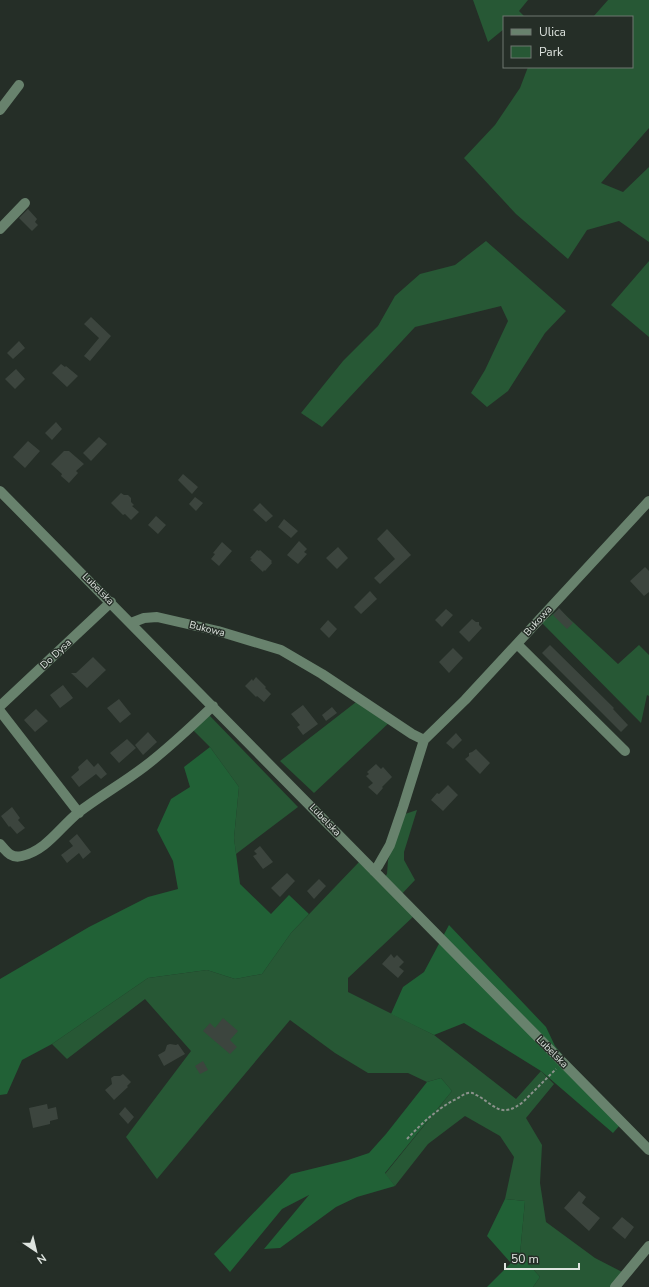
<svg xmlns="http://www.w3.org/2000/svg" width="649" height="1287" viewBox="0 0 649 1287" font-family="'Nunito Sans',sans-serif">
<style>
.green{fill:#275835}
.forest{fill:#216136}
.building{fill:#3c453e}
.lines{fill:none;stroke-linecap:round;stroke-linejoin:round}
.path{stroke:#8b928c;stroke-width:2;stroke-dasharray:3 2;stroke-linecap:butt}
.minor{stroke:#68826d;stroke-width:10}
.labels{text-anchor:middle;dominant-baseline:central;stroke-width:3;stroke-linejoin:round;paint-order:stroke}
.street-label{font-size:10px;fill:#dee4df;stroke:#252e27}
</style>
<rect width="100%" height="100%" fill="#252e27"/>
<path class="green" d="M 473,0 L 528,0 L 519,11 L 525,17 L 504,17 L 504,29 L 488,42 Z
M 608,0 L 649,0 L 649,128 L 601,183 L 623,192 L 649,167 L 649,242 L 619,221 L 587,230 L 568,259 L 516,214 L 464,158 L 495,125 L 520,88 L 528,67 L 632,67 L 632,17 L 593,17 Z
M 486,241 L 566,311 L 545,333 L 508,391 L 487,407 L 471,393 L 485,370 L 508,321 L 501,306 L 415,327 L 322,427 L 301,413 L 343,361 L 378,326 L 395,296 L 420,274 L 455,265 Z
M 649,261 L 649,337 L 611,305 Z
M 559,609 L 618,664 L 639,645 L 649,655 L 649,696 L 647,695 L 641,723 L 542,623 Z
M 360,699 L 392,720 L 314,793 L 280,761 Z
M 209,715 L 298,807 L 236,854 L 234,838 L 239,787 L 210,747 L 193,730 Z
M 417,810 L 404,852 L 404,860 L 415,880 L 398,898 L 415,915 L 348,978 L 348,992 L 434,1035 L 516,1099 L 541,1071 L 554,1084 L 526,1118 L 542,1145 L 540,1183 L 546,1222 L 595,1258 L 626,1274 L 615,1287 L 533,1287 L 540,1277 L 520,1254 L 525,1201 L 505,1199 L 514,1157 L 500,1136 L 465,1116 L 428,1144 L 395,1186 L 385,1174 L 452,1091 L 441,1078 L 427,1082 L 408,1073 L 368,1073 L 335,1053 L 290,1020 L 157,1179 L 126,1137 L 191,1051 L 145,999 L 67,1059 L 52,1044 L 148,978 L 207,970 L 235,979 L 262,974 L 291,933 L 359,862 L 380,882 L 387,874 L 388,860 L 405,814 Z"/>
<path class="forest" d="M 210,747 L 239,787 L 234,838 L 240,884 L 271,914 L 289,895 L 309,914 L 291,933 L 262,974 L 235,979 L 207,970 L 148,978 L 52,1044 L 22,1060 L 7,1094 L 0,1095 L 0,979 L 89,927 L 148,897 L 178,889 L 173,861 L 157,830 L 171,799 L 190,787 L 184,767 Z
M 449,925 L 546,1027 L 555,1046 L 620,1125 L 613,1133 L 541,1071 L 464,1023 L 434,1035 L 391,1014 L 403,987 L 424,972 Z
M 441,1078 L 452,1091 L 385,1173 L 395,1186 L 357,1197 L 336,1207 L 280,1248 L 264,1249 L 309,1195 L 282,1209 L 230,1272 L 214,1254 L 291,1174 L 348,1160 L 369,1153 L 386,1134 L 427,1082 Z
M 505,1199 L 525,1201 L 520,1254 L 540,1277 L 533,1287 L 487,1287 L 511,1263 L 487,1236 Z"/>
<path class="building" d="M 28,209 L 37,219 L 35,222 L 38,225 L 32,231 L 19,218 Z
M 91,317 L 111,336 L 90,361 L 84,356 L 99,338 L 84,324 Z
M 19,341 L 25,348 L 13,359 L 7,353 Z
M 61,364 L 65,367 L 66,366 L 78,376 L 67,387 L 52,373 Z
M 16,369 L 25,379 L 15,389 L 5,379 Z
M 56,422 L 62,429 L 52,440 L 45,433 Z
M 99,437 L 107,444 L 91,461 L 83,453 Z
M 28,441 L 40,451 L 25,468 L 13,457 Z
M 64,451 L 69,451 L 84,464 L 76,471 L 78,473 L 69,483 L 61,476 L 62,474 L 51,464 Z
M 183,474 L 198,487 L 192,494 L 178,480 Z
M 121,493 L 124,495 L 128,495 L 131,498 L 131,502 L 134,505 L 132,506 L 139,512 L 131,520 L 125,514 L 123,515 L 111,503 Z
M 195,497 L 203,503 L 196,511 L 189,504 Z
M 260,503 L 273,516 L 266,522 L 253,510 Z
M 156,516 L 166,525 L 158,534 L 148,525 Z
M 284,519 L 298,531 L 291,538 L 278,527 Z
M 387,529 L 411,555 L 380,584 L 374,578 L 395,559 L 377,539 Z
M 299,541 L 307,549 L 304,552 L 307,554 L 298,564 L 287,555 Z
M 222,542 L 232,551 L 219,566 L 211,559 L 215,554 L 213,553 Z
M 338,547 L 348,558 L 337,569 L 326,558 Z
M 257,550 L 259,551 L 260,550 L 272,561 L 271,562 L 272,563 L 265,571 L 264,570 L 263,572 L 250,560 L 252,559 L 250,558 Z
M 645,567 L 649,571 L 649,592 L 644,596 L 630,581 Z
M 370,591 L 377,599 L 361,614 L 354,607 Z
M 559,608 L 573,623 L 567,629 L 553,615 Z
M 446,609 L 453,615 L 442,627 L 435,620 Z
M 472,619 L 476,622 L 479,622 L 479,625 L 482,628 L 469,642 L 459,632 Z
M 328,620 L 337,629 L 329,638 L 320,629 Z
M 550,645 L 614,708 L 613,709 L 628,725 L 621,732 L 542,653 Z
M 453,648 L 463,658 L 449,673 L 439,662 Z
M 93,657 L 106,670 L 87,688 L 71,673 L 76,673 Z
M 256,677 L 266,687 L 265,688 L 271,694 L 264,702 L 257,696 L 256,697 L 245,686 L 252,679 L 253,681 Z
M 63,685 L 73,698 L 60,708 L 50,695 Z
M 119,699 L 131,714 L 120,723 L 107,708 Z
M 303,705 L 318,724 L 303,735 L 297,727 L 300,725 L 291,714 Z
M 332,707 L 337,713 L 326,721 L 322,715 Z
M 36,709 L 48,721 L 35,732 L 24,720 Z
M 148,732 L 157,742 L 143,755 L 135,745 Z
M 456,733 L 462,740 L 453,749 L 446,743 Z
M 127,739 L 136,748 L 119,763 L 110,753 Z
M 476,749 L 490,763 L 480,774 L 465,759 L 469,756 L 469,753 L 472,752 Z
M 87,759 L 94,767 L 98,763 L 107,774 L 101,779 L 96,774 L 79,787 L 71,777 L 79,770 L 78,767 Z
M 376,764 L 381,769 L 383,767 L 392,777 L 382,787 L 383,788 L 377,795 L 368,787 L 373,783 L 366,776 L 369,774 L 367,772 Z
M 448,785 L 458,795 L 443,811 L 431,800 L 437,793 L 439,794 Z
M 12,807 L 20,818 L 18,820 L 25,828 L 17,834 L 10,826 L 9,827 L 1,816 Z
M 77,834 L 91,852 L 83,859 L 79,853 L 67,863 L 61,855 L 73,846 L 69,841 Z
M 260,846 L 273,862 L 263,869 L 253,856 L 257,854 L 254,851 Z
M 287,873 L 295,881 L 280,897 L 271,888 Z
M 319,879 L 326,886 L 314,899 L 307,891 Z
M 391,954 L 394,958 L 397,955 L 404,962 L 399,967 L 404,971 L 398,978 L 382,964 Z
M 223,1018 L 238,1031 L 230,1040 L 237,1047 L 230,1054 L 203,1031 L 210,1023 L 215,1028 Z
M 170,1044 L 176,1045 L 178,1044 L 185,1054 L 164,1066 L 158,1055 L 165,1051 L 167,1045 Z
M 203,1061 L 208,1070 L 200,1074 L 195,1066 Z
M 123,1074 L 131,1082 L 127,1086 L 128,1087 L 114,1100 L 105,1090 L 112,1084 L 111,1078 L 114,1076 L 120,1076 Z
M 47,1104 L 48,1109 L 56,1107 L 58,1119 L 50,1121 L 50,1124 L 33,1128 L 29,1108 Z
M 125,1107 L 134,1117 L 128,1124 L 119,1114 Z
M 579,1191 L 586,1197 L 582,1203 L 600,1218 L 589,1231 L 564,1208 Z
M 622,1217 L 634,1227 L 625,1239 L 612,1228 Z"/>
<g class="lines">
<path class="path" d="M 407,1139 C 421,1124 436,1110 454,1100 C 459,1098 463,1094 468,1093 C 473,1092 476,1095 480,1097 C 498,1109 503,1117 523,1102 L 556,1069"/>
<path class="minor" d="M 0,110 L 19,85
M 0,229 L 25,203
M 0,491 L 649,1150
M 131,623 L 144,618 L 157,617 L 218,631 L 281,650 L 322,674 L 412,734 L 424,740
M 517,644 L 625,751
M 0,706 L 111,602
M 0,711 L 79,813
M 0,844 C 6,851 11,859 22,856 C 47,850 60,827 79,812 C 100,796 123,783 144,767 C 169,748 191,727 213,706
M 374,871 L 378,866 L 390,845 L 403,807 L 424,740 L 465,700 L 649,501
M 615,1287 L 649,1246"/>
</g>
<g class="labels">
<g class="street-label">
<text transform="translate(98 589) rotate(45)">Lubelska</text>
<text transform="translate(538 621) rotate(-48)">Bukowa</text>
<text transform="translate(207 629) rotate(14)">Bukowa</text>
<text transform="translate(56 654) rotate(-43)">Do Dysa</text>
<text transform="translate(325 820) rotate(46)">Lubelska</text>
<text transform="translate(552 1052) rotate(45)">Lubelska</text>
</g>
</g>
<rect x="503" y="16" width="130" height="52" fill="#252e27" stroke="#6f7771"/>
<rect x="511" y="29" width="20" height="6" fill="#68826d" stroke="#6f7771"/>
<text x="539" y="36" font-size="12" fill="#dee4df">Ulica</text>
<rect x="511" y="46" width="20" height="12" fill="#275835" stroke="#6f7771"/>
<text x="539" y="56" font-size="12" fill="#dee4df">Park</text>
<g transform="translate(36 1251) rotate(145)" stroke="#252e27" stroke-width="3" paint-order="stroke">
<path d="M0-3L7 15L0 10L-7 15Z" fill="#dee4df"/>
<text y="-6" font-size="11" font-weight="bold" text-anchor="middle" fill="#dee4df">N</text>
</g>
<path d="M505 1263v6h74v-6" fill="none" stroke="#dee4df" stroke-width="2"/>
<text x="511" y="1263" font-size="12" fill="#dee4df" stroke="#252e27" stroke-width="3" paint-order="stroke">50 m</text>
</svg>
